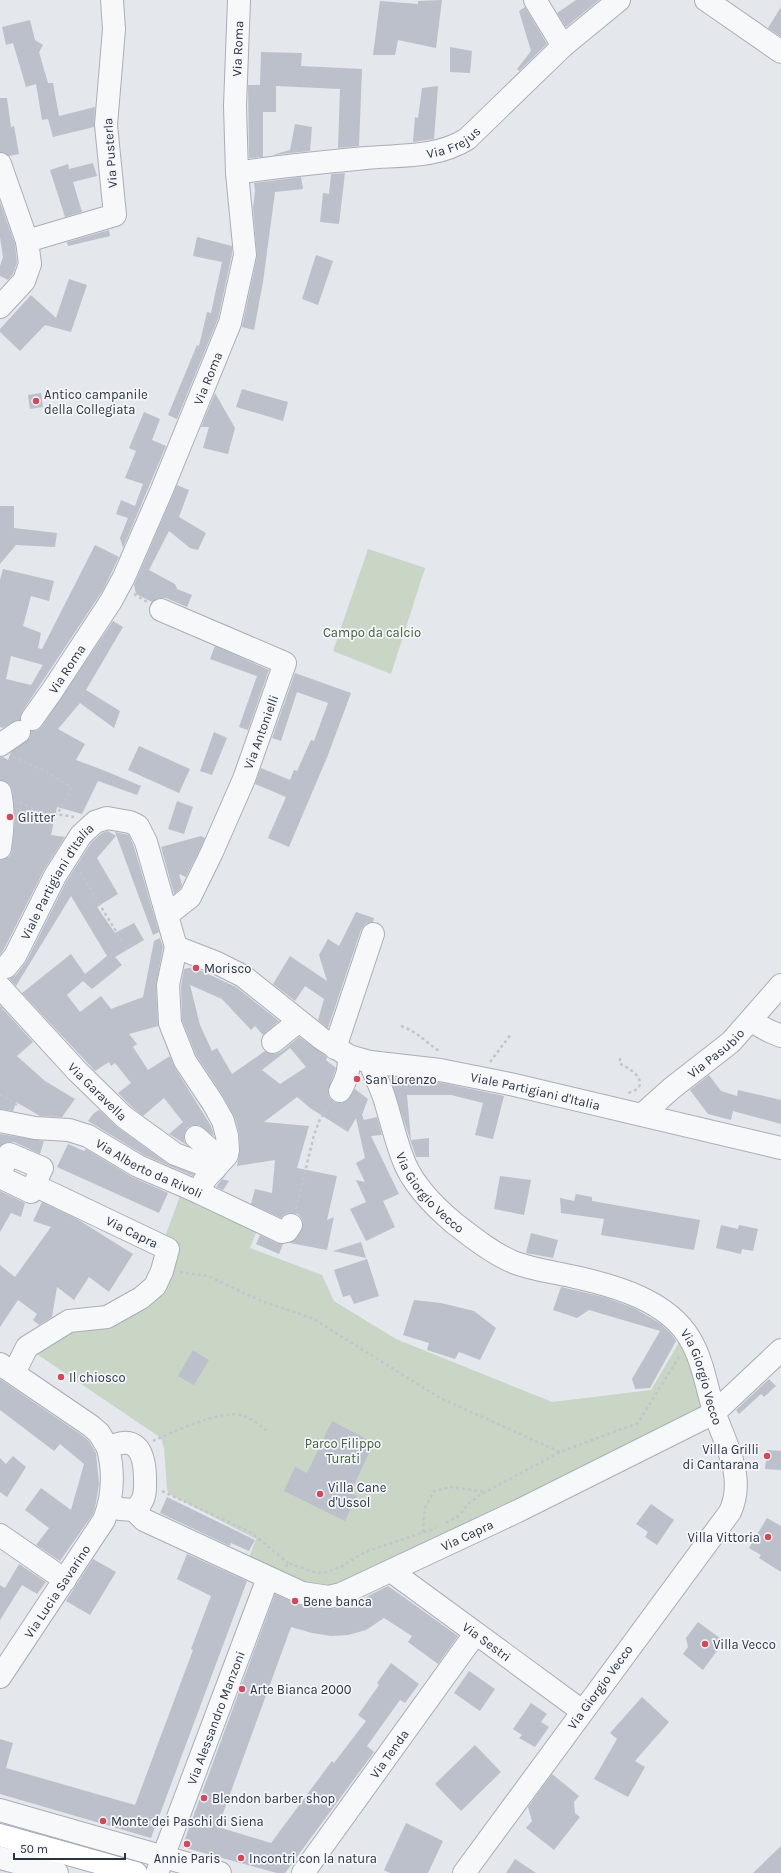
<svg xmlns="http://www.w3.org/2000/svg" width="781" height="1873" viewBox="0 0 781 1873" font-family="Karla,sans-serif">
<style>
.green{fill:#c9d6c5}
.building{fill:#bbc0ca;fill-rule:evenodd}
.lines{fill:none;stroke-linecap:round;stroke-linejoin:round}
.minor-casing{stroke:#a9aeb7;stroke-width:24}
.major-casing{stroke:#a3abb8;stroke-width:24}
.path{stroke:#c2c5cb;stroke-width:2.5;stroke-dasharray:3 3;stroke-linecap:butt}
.minor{stroke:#f7f8fa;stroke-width:22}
.major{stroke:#fff;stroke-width:22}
.poi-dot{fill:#d1495b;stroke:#f4f6f9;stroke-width:1.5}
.labels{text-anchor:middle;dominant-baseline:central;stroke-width:3.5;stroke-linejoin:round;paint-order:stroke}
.street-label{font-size:13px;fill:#2b3445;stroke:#f4f6f9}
.poi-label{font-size:13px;fill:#2b3445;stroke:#f4f6f9;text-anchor:start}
.park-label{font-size:13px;fill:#3f6138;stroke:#f4f6f9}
</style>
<rect width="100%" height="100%" fill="#e4e7ec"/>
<path class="green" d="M 368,549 L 425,568 L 391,674 L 333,651 Z
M 183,1188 L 259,1225 L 250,1248 L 322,1275 L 334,1301 L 396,1339 L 552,1402 L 651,1390 L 688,1327 L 714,1411 L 320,1593 L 247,1563 L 256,1539 L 169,1494 L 167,1489 L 164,1448 L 161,1438 L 28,1348 L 142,1299 Z"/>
<path class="building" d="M 442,0 L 436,48 L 398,40 L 395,55 L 373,55 L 380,1 L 418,4 L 418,1 Z
M 576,0 L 599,0 L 566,27 L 557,13 Z
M 525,7 L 547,44 L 519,71 L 517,69 L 531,51 L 519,11 Z
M 781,7 L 781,37 L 768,28 Z
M 30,20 L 35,40 L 43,45 L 39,52 L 48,83 L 53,83 L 59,116 L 95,107 L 94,127 L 53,137 L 48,119 L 42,120 L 36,84 L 26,87 L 13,43 L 6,45 L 2,27 Z
M 450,47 L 472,51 L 470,73 L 450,72 Z
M 261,52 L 302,53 L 301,66 L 362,69 L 359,146 L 338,148 L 340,89 L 276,86 L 276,112 L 263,112 L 263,157 L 249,158 L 248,85 L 260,85 Z
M 438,86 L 434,139 L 413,142 L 415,117 L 418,118 L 422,88 Z
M 0,98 L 7,98 L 11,127 L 14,126 L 19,154 L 9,156 L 0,152 Z
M 295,124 L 312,127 L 310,151 L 272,155 L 290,150 Z
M 93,163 L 97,176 L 73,182 L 82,212 L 65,217 L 50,170 L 68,164 L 69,169 Z
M 345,173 L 339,224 L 320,222 L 323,193 L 329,194 L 331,174 Z
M 301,177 L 303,189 L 275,192 L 263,282 L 254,330 L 242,327 L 257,257 L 253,208 L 255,191 L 254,183 Z
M 0,202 L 15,244 L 17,263 L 13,274 L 8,280 L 0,276 L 0,266 L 3,257 L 0,237 Z
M 109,230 L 110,236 L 68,246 L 67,242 Z
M 197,237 L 232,246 L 232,254 L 218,319 L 177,419 L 168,415 L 197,345 L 199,346 L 207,312 L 211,313 L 222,262 L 193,256 Z
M 316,255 L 333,261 L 318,305 L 302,299 Z
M 69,279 L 87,285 L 71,332 L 45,325 L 20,351 L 0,332 L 0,329 L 31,295 L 56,318 Z
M 242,389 L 288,402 L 283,421 L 236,407 Z
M 41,393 L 43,407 L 30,409 L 28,395 Z
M 215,393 L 235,428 L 228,454 L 203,448 L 209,427 L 201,427 Z
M 144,412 L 160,419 L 152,440 L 166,446 L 123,548 L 120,538 L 128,518 L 116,514 L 121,500 L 135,506 L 143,484 L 125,478 L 136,451 L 129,448 Z
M 177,485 L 189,490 L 179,517 L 206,533 L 198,550 L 190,548 L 169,531 L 149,570 L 175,584 L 177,589 L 192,595 L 187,607 L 166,598 L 159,598 L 152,602 L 136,594 L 134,585 Z
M 0,506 L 14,506 L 14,528 L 57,533 L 55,547 L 16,545 L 0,564 Z
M 95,545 L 119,557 L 103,590 L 22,712 L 20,720 L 12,722 L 3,728 L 0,727 L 0,580 L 3,569 L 54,581 L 49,601 L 31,596 L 23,626 L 41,633 L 38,648 L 42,649 ZM 11,656 L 43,665 L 31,685 L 6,679 Z
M 113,621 L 123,627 L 86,690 L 120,711 L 114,728 L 80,703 L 58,729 L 85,744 L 76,760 L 103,770 L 141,786 L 137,795 L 98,781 L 82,814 L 57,807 L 51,835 L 65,837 L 44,870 L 4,949 L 0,955 L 0,860 L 10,856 L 12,850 L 15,820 L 12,789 L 9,784 L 0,780 L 0,757 L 3,757 L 8,760 L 11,752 L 30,738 L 31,731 L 38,730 L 42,726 Z
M 215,646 L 269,670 L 248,730 L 239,727 L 257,676 L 210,659 Z
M 295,673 L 351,693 L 328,755 L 289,847 L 268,838 L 286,797 L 255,784 L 261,768 L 290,780 L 294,770 L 297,771 L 311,740 L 314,741 L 328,703 L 297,692 L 281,741 L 272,738 Z
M 214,732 L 227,738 L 212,775 L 200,771 Z
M 139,746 L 190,769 L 179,793 L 128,770 Z
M 177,801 L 193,807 L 184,834 L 168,829 Z
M 108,831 L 116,836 L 97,858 L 118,894 L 97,907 L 115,933 L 134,923 L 144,940 L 115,957 L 122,965 L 92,989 L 83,981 L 67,995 L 80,1012 L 101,996 L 111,1009 L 143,997 L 154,941 L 160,938 L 163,947 L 156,985 L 158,1026 L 129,1034 L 137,1044 L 133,1047 L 148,1070 L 170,1056 L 175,1068 L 211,1126 L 214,1136 L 199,1125 L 192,1125 L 187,1128 L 184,1135 L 184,1141 L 187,1145 L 169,1134 L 183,1122 L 164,1098 L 143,1116 L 132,1107 L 118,1093 L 131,1083 L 115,1063 L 111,1066 L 109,1062 L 95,1071 L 22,993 L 71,954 L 85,974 L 107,956 L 71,896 L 16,986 L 9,979 L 16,975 L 26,962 L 66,882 L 91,843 L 102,833 Z
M 115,832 L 129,835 L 134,847 L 159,932 L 153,935 Z
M 201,836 L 205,838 L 201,847 L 186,877 L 179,874 L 182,885 L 180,889 L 174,894 L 161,847 Z
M 356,912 L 374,918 L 373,922 L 365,924 L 361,930 L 328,1028 L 318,1020 L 324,999 L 305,986 L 295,1001 L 273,984 L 290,956 L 327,981 L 319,955 L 328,939 L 339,946 Z
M 193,967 L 236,987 L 279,1021 L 263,1035 L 255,1026 L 251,1030 L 222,999 L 190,985 L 200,1025 L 212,1051 L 217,1048 L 232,1074 L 265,1051 L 275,1054 L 281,1052 L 299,1037 L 327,1057 L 326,1060 L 336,1068 L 328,1091 L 329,1097 L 334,1102 L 341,1103 L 347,1101 L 355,1089 L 368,1099 L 362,1115 L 364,1120 L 377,1117 L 382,1135 L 371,1136 L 399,1194 L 383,1201 L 395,1227 L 366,1241 L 350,1209 L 366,1202 L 356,1180 L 365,1182 L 356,1163 L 365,1158 L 356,1118 L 348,1132 L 310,1108 L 297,1097 L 264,1122 L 309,1126 L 297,1168 L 337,1176 L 327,1220 L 334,1217 L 327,1250 L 290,1243 L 297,1238 L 303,1226 L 302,1219 L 298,1214 L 291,1213 L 285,1214 L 281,1218 L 251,1204 L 255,1189 L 272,1193 L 275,1160 L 237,1166 L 240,1149 L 239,1133 L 235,1118 L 223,1096 L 196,1055 L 182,1020 L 181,986 L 184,969 ZM 290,1048 L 306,1067 L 280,1084 L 262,1070 Z
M 0,1006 L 3,1008 L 1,1011 L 3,1009 L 33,1042 L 17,1056 L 45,1081 L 75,1099 L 62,1117 L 40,1116 L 16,1102 L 13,1111 L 0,1109 Z
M 709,1075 L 721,1091 L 737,1096 L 738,1090 L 781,1100 L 781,1124 L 733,1111 L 731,1120 L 708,1114 L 690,1090 Z
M 398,1078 L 438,1082 L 504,1096 L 493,1139 L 475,1135 L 483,1103 L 451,1095 L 407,1095 L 411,1140 L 429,1138 L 429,1157 L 416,1157 L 390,1079 Z
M 99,1110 L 117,1127 L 168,1164 L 194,1174 L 193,1176 L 144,1155 L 88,1121 L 94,1113 Z
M 0,1134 L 44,1141 L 40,1154 L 14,1142 L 7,1142 L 0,1146 Z
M 68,1144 L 84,1151 L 86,1149 L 132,1177 L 168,1193 L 159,1213 L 57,1167 Z
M 500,1176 L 531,1180 L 524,1215 L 494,1209 Z
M 222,1179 L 229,1181 L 223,1190 L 216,1187 Z
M 0,1191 L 25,1203 L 21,1217 L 11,1213 L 0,1232 Z
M 576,1194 L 592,1197 L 592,1201 L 700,1220 L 694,1250 L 601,1235 L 604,1219 L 561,1213 L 560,1198 L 574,1201 Z
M 42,1202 L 77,1219 L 133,1254 L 109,1292 L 89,1277 L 74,1300 L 57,1287 L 52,1317 L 39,1325 L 33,1320 L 37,1314 L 18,1300 L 0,1327 L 0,1265 L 15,1277 L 51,1227 L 33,1221 Z
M 721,1225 L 738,1229 L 739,1225 L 758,1229 L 753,1251 L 742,1249 L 741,1254 L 716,1248 Z
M 531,1233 L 558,1240 L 553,1258 L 526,1253 Z
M 260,1235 L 277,1243 L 283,1244 L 279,1254 L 256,1244 Z
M 361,1242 L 366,1258 L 333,1251 Z
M 367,1259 L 379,1296 L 354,1304 L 350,1295 L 343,1297 L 334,1270 Z
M 561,1287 L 604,1297 L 634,1308 L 661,1324 L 671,1334 L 676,1341 L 650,1388 L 635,1389 L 632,1379 L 660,1331 L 589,1310 L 577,1318 L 553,1310 Z
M 414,1300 L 441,1303 L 474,1311 L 496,1328 L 480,1360 L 459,1352 L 455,1359 L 427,1350 L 429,1343 L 403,1335 Z
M 193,1350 L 209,1360 L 194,1385 L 178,1376 Z
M 0,1379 L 83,1436 L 89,1441 L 96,1453 L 99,1484 L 95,1508 L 93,1514 L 60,1561 L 36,1545 L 49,1528 L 25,1510 L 41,1488 L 71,1510 L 84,1464 L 60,1444 L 54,1451 L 0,1410 Z
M 769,1379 L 776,1386 L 764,1397 L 761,1394 L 739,1414 L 736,1410 Z
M 332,1421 L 374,1443 L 350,1493 L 357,1496 L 345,1521 L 284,1491 L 295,1467 L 307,1473 Z
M 767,1450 L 781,1451 L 781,1470 L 765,1469 Z
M 13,1456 L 26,1467 L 7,1497 L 0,1492 L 0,1458 L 6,1464 Z
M 167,1497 L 255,1540 L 249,1551 L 231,1543 L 230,1546 L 160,1513 Z
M 651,1504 L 674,1520 L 657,1545 L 645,1537 L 648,1532 L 636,1524 Z
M 767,1518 L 781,1526 L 781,1572 L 759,1558 L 761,1555 L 749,1548 Z
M 187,1554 L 247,1581 L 151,1838 L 0,1794 L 0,1739 L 13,1743 L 6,1768 L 135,1805 L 193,1650 L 191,1649 L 211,1596 L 177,1579 Z
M 93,1559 L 116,1572 L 90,1615 L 66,1601 Z
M 19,1564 L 46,1582 L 37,1594 L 22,1585 L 0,1620 L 0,1585 L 5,1588 Z
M 388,1586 L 458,1636 L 438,1664 L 408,1642 L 412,1636 L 384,1618 L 366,1630 L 348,1635 L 331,1636 L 312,1633 L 291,1627 L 218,1827 L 271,1843 L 332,1761 L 334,1763 L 366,1721 L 358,1715 L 379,1685 L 377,1683 L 391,1663 L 419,1684 L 405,1703 L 400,1700 L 367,1746 L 374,1752 L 285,1873 L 277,1873 L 182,1847 L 275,1594 L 300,1605 L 332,1609 L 350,1605 Z
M 698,1622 L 724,1641 L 703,1670 L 683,1654 L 688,1647 L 686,1638 Z
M 469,1671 L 495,1689 L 480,1711 L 454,1693 Z
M 642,1697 L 669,1722 L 635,1761 L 645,1767 L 628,1797 L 594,1779 L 617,1739 L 610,1733 Z
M 531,1703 L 547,1714 L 541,1722 L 549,1727 L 535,1747 L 519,1738 L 522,1735 L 513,1729 Z
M 475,1745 L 501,1772 L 461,1811 L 435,1784 Z
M 552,1774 L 579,1796 L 574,1802 L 575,1813 L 580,1817 L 554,1850 L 526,1828 L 532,1821 L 528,1807 Z
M 406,1823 L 443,1841 L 428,1873 L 390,1873 L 384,1870 Z
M 781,1846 L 781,1873 L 753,1873 Z
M 515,1859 L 536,1873 L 506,1873 Z"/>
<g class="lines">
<defs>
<g id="minor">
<path d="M 535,0 L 563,46"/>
<path d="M 706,0 L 781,52"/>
<path d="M 0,164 L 27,241 L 30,264 L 24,281 L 0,307"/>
<path id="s1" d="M 237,173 C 280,166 323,162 366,158 C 400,155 437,158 467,139 L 563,46 L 619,0"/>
<path d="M 27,241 L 115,215 L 106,125 L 114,29 L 112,0"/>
<path d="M 161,610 L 285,663 L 244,779 L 212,852 L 190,897 L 167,915"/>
<path id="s2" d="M 32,719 L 52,691 L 111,601 L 124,577 L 161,492 L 230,323 L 245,255 L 237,173 L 235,106 L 239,0"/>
<path d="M 0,745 L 19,732"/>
<path d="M 0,792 C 4,810 3,829 0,848"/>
<path id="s3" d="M 176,947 L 217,963 L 243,976 L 322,1039 L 349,1056 L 370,1062 L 440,1070 L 510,1084 L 781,1148"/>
<path id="s4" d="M 6,967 L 15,956 L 55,876 L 81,835 L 95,822 L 107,818 L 130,822 L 138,826 L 146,842 L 176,947 L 168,985 L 170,1023 L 185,1061 L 213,1103 L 223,1121 L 227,1136 L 228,1150 L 227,1155 L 206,1178 L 198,1192"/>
<path id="s5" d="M 0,987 L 77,1071 L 124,1117 L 175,1154 L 215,1169"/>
<path d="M 751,1021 L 769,1031 L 781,1036"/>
<path d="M 273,1042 L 299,1021"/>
<path d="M 335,1048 L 373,934"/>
<path id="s6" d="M 370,1062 C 374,1074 380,1085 384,1097 C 391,1119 396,1143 405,1164 C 415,1187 435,1207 454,1223 C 472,1237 492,1253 513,1262 C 533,1270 554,1272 575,1277 C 616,1286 668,1301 690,1339 C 704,1362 707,1392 716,1417 C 728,1449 745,1479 730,1512 L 464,1873"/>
<path d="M 340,1091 C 347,1079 349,1070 349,1056"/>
<path id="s7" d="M 643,1114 L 672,1088 L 731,1042 L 781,985"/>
<path id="s8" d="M 0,1121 L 35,1128 L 69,1130 L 88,1136 L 138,1166 L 198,1192 L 282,1232 L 287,1231 L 291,1225"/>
<path d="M 196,1137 L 222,1160"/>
<path d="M 0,1173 L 9,1154 L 42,1168 L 31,1192 L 0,1177"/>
<path d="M 0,1364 L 91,1426 L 99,1433 L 108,1448"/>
<path d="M 14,1373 L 27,1347 L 69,1321 L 107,1317 L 141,1298 L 155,1286 L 162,1271 L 168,1249 L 34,1185"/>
<path id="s9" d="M 134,1510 L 144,1520 L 302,1593 L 329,1597 L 341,1594 L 518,1511 L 714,1413 L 781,1350"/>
<path d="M 0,1535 L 65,1580"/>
<path id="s10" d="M 391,1571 L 582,1711"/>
<path id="s11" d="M 0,1677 L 104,1520 C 113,1497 114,1472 108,1448 C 135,1434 144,1450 145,1476 C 145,1484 146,1494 142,1501 C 140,1505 137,1508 134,1510 L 120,1509 L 109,1504"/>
<path d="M 0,1810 L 220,1873"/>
<path d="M 0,1858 L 57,1873"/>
<path id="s12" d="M 157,1873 L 268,1578"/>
<path id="s13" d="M 303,1873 L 475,1634"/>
</g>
<path id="major" d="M 0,1835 L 136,1873"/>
</defs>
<use href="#minor" class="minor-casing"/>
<use href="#major" class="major-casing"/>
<path class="path" d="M 134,594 L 147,602
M 13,757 L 43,770 L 71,787 L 57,815
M 20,802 L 37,811 L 74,817
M 80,872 L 123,943
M 401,1026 C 416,1031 426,1042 439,1051
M 620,1058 L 620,1064 C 633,1069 653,1086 628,1093
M 490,1062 L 511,1034
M 0,1094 L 17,1105
M 296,1209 L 314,1135 L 320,1119 L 331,1104
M 180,1272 L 208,1276 L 259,1300 L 312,1318 L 440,1398 L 560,1452
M 153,1441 C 173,1432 220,1410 241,1415 C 251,1418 259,1424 267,1431
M 162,1491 L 252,1533 L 288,1563
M 446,1523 L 460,1515 L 469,1503 L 480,1495 L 560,1452 L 638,1423 L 679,1357
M 423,1532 L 425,1508 L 434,1491 L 451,1487 L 486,1492
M 286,1567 L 288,1563 L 317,1573 L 327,1572 L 342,1566 L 365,1552 L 436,1528"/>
<use href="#minor" class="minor"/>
<use href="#major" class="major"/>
</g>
<g class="poi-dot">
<circle cx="36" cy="401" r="4"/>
<circle cx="10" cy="817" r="4"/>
<circle cx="196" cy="968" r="4"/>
<circle cx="357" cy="1079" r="4"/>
<circle cx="61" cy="1377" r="4"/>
<circle cx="767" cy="1456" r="4"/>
<circle cx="320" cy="1494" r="4"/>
<circle cx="768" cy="1537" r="4"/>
<circle cx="295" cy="1601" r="4"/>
<circle cx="705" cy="1644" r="4"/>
<circle cx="242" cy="1689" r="4"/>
<circle cx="204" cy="1798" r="4"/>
<circle cx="103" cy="1821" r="4"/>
<circle cx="187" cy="1844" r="4"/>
<circle cx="241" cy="1858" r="4"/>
</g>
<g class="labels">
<g class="street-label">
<text stroke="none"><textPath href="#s2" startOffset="721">Via Roma</textPath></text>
<text stroke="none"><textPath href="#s1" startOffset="220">Via Frejus</textPath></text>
<text transform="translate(110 153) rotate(-94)">Via Pusterla</text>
<text stroke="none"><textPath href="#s2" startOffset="385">Via Roma</textPath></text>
<text stroke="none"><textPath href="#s2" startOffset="61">Via Roma</textPath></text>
<text transform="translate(261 732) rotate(-70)">Via Antonielli</text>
<text stroke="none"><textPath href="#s4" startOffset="100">Viale Partigiani d'Italia</textPath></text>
<text stroke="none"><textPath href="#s7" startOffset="95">Via Pasubio</textPath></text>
<text stroke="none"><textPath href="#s5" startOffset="143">Via Garavella</textPath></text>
<text stroke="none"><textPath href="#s3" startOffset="396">Viale Partigiani d'Italia</textPath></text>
<text stroke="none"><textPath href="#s8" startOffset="159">Via Alberto da Rivoli</textPath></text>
<text stroke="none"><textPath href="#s6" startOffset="146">Via Giorgio Vecco</textPath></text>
<text transform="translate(132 1232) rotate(26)">Via Capra</text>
<text stroke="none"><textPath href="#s6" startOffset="494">Via Giorgio Vecco</textPath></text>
<text stroke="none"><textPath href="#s9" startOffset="367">Via Capra</textPath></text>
<text stroke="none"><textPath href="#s11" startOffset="103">Via Lucia Savarino</textPath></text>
<text stroke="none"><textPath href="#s10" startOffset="119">Via Sestri</textPath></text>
<text transform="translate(600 1687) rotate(-54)">Via Giorgio Vecco</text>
<text stroke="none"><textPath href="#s12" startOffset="166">Via Alessandro Manzoni</textPath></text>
<text stroke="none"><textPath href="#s13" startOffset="147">Via Tenda</textPath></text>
</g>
<g class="poi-label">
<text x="44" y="394">Antico campanile<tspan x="44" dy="15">della Collegiata</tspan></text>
<text x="18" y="817">Glitter</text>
<text x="204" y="968">Morisco</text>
<text x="365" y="1079">San Lorenzo</text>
<text x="69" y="1377">Il chiosco</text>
<text x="759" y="1449" text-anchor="end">Villa Grilli<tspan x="759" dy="15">di Cantarana</tspan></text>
<text x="328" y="1487">Villa Cane<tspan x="328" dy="15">d'Ussol</tspan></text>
<text x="760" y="1537" text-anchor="end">Villa Vittoria</text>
<text x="303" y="1601">Bene banca</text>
<text x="713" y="1644">Villa Vecco</text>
<text x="250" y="1689">Arte Bianca 2000</text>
<text x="212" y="1798">Blendon barber shop</text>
<text x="111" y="1821">Monte dei Paschi di Siena</text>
<text x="187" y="1858" text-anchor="middle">Annie Paris</text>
<text x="249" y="1858">Incontri con la natura</text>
</g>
<g class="park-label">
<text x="372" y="632">Campo da calcio</text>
<text x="343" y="1443">Parco Filippo<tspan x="343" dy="15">Turati</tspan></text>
</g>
</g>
<path d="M14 1853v6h111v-6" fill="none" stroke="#2b3445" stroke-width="2"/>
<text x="20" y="1853" font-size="12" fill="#2b3445" stroke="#f4f6f9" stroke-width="3" paint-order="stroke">50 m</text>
</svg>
